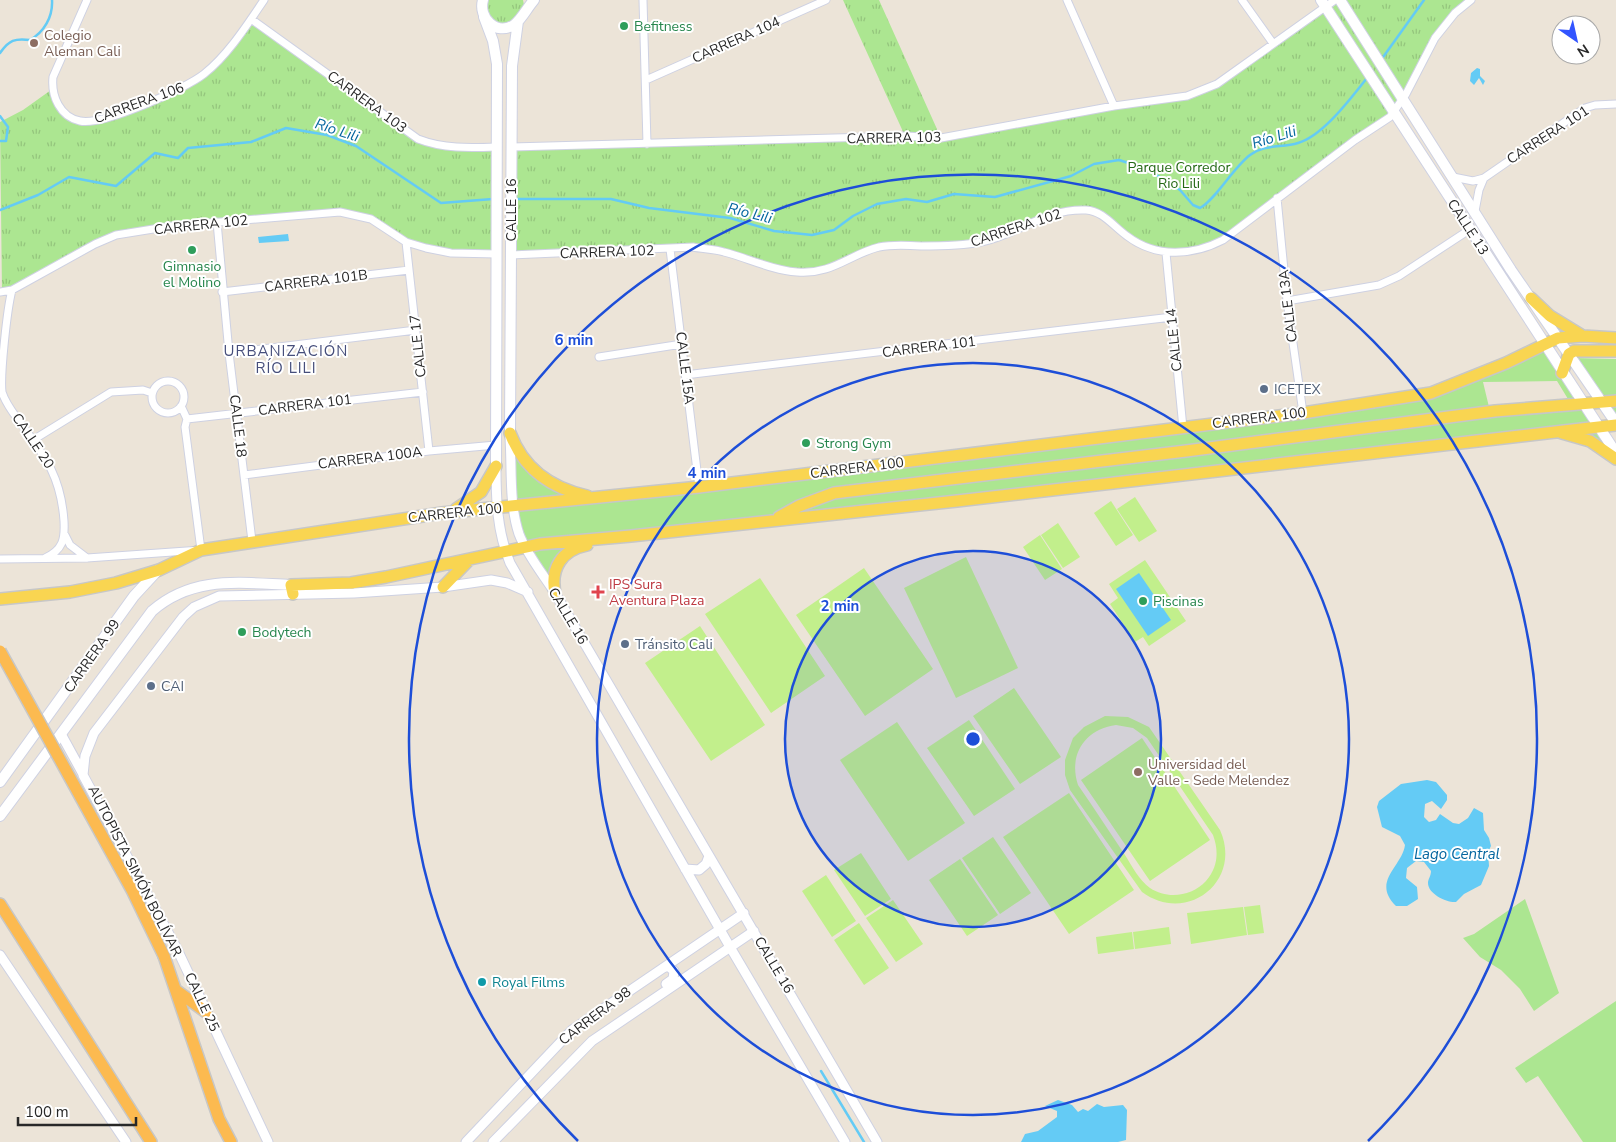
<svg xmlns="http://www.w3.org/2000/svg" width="1616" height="1142" viewBox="0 0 1616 1142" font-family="'Nunito Sans',sans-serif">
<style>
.grass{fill:#ace691;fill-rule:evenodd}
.park{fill:url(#park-tufts)}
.pitch{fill:#c2ef8c;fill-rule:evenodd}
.water{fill:#64cbf5}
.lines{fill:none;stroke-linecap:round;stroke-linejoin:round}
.stream{stroke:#64cbf5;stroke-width:2.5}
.minor-casing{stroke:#ced1e2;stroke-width:9}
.tertiary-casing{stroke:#ced1e2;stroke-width:11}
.secondary-casing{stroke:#ced1e2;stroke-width:12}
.primary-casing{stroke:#c7c7c7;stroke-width:14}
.trunk-casing{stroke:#c7c7c7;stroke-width:14}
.minor{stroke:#fff;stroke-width:7}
.tertiary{stroke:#fff;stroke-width:9}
.secondary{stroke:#fff;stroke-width:10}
.primary{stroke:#f9d551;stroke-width:11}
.trunk{stroke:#fcba50;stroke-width:11}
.trunk-bridge-casing{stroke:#c7c7c7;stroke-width:14;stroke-linecap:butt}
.trunk-bridge{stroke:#fcba50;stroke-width:11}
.ring{fill:none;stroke:#1d4ed8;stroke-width:2.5}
.leisure-dot{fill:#2e9e5b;stroke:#fff;stroke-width:2}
.education-dot{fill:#8d6e63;stroke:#fff;stroke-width:2}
.service-dot{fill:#5c6f8a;stroke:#fff;stroke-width:2}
.health-dot{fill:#e0444e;stroke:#fff;stroke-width:2}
.culture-dot{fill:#0f9aa8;stroke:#fff;stroke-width:2}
.labels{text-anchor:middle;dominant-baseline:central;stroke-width:4;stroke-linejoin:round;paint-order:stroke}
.leisure-label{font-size:14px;fill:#27864d;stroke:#fff;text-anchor:start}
.education-label{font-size:14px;fill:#785e54;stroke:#fff;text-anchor:start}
.street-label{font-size:14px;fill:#282828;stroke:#fff}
.park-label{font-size:14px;fill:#246815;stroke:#fff}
.service-label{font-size:14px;fill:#4e5e75;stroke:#fff;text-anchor:start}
.health-label{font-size:14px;fill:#be3a42;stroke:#fff;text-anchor:start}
.culture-label{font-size:14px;fill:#0d838f;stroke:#fff;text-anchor:start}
.water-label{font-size:15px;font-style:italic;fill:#05669f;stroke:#fff}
.neighbourhood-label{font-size:15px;letter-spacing:1px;fill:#464e7b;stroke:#fff}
.centre{fill:#1d4ed8;stroke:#fff;stroke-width:2.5}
.ring-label{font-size:15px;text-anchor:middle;font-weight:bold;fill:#1d4ed8;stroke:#fff;stroke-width:4;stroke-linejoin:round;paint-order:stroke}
</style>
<defs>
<pattern id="park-tufts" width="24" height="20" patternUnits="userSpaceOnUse" patternTransform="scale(1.25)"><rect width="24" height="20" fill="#ace691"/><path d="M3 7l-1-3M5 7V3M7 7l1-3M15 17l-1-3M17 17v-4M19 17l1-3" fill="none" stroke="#94c57d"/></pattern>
</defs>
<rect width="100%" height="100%" fill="#ece4d8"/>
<path class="grass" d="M 1544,344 L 1616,453 L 1572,435 L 582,546 L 566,553 L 555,593 L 517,526 L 514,442 L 530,467 L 598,499 L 1431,393 ZM 1557,381 L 1568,399 L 1489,407 L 1483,382 Z
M 1572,358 L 1616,359 L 1616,423 Z
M 1525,899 L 1559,993 L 1534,1011 L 1520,989 L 1501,970 L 1480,957 L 1463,938 L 1474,934 Z
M 1616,1001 L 1616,1142 L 1583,1142 L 1538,1076 L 1526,1083 L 1515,1068 Z"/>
<path class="park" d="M 483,0 L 523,0 L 524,5 L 514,24 L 490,24 Z
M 843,0 L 879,0 L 941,138 L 1187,96 L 1217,84 L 1335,0 L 1471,0 L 1444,25 L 1394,113 L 1223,240 L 1191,252 L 1148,248 L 1102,215 L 1068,211 L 986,241 L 878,247 L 840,265 L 798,272 L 693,247 L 511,255 L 512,147 L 905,136 Z
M 251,19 L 418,139 L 435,145 L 497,147 L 497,254 L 426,248 L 357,214 L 172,226 L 116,235 L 2,292 L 0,122 L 23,110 L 51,90 L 71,117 L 89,122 L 169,95 L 204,74 Z"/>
<path class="pitch" d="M 1135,497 L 1157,531 L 1139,542 L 1117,509 Z
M 1111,501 L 1133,535 L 1116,546 L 1094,513 Z
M 1058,523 L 1080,557 L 1063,568 L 1041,535 Z
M 1040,535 L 1062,569 L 1045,580 L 1023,547 Z
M 966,557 L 1018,668 L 956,698 L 904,588 Z
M 1145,560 L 1186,621 L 1149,646 L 1143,637 L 1135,642 L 1110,604 L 1118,598 L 1109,584 Z
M 864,568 L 933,669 L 865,716 L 796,615 Z
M 760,578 L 825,676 L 771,713 L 705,614 Z
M 700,626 L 765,725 L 711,761 L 645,663 Z
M 1014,688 L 1061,757 L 1020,784 L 973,716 Z
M 1105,716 L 1128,717 L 1149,727 L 1220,830 C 1243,881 1187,925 1142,892 L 1070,790 L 1065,775 L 1065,760 L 1073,738 L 1084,727 ZM 1116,725 L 1133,728 L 1147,738 L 1213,835 C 1219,851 1218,867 1206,881 C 1192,896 1168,900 1150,888 C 1139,880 1132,866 1125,855 C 1109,831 1094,808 1078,785 C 1068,755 1085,729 1116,725 Z
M 969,720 L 1015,789 L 974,816 L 927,748 Z
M 897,722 L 965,823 L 908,861 L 840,760 Z
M 1142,738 L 1210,840 L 1150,881 L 1081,780 Z
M 1069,793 L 1134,890 L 1069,934 L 1003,837 Z
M 993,837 L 1031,893 L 1000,914 L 962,858 Z
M 861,853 L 891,899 L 865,916 L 834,870 Z
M 960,859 L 998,915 L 967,936 L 929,880 Z
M 826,875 L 856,921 L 832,937 L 802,891 Z
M 893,900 L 923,944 L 896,962 L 866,918 Z
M 1260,905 L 1264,933 L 1248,935 L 1244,907 Z
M 1243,907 L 1247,935 L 1191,944 L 1187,913 Z
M 859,923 L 889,968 L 864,985 L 834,940 Z
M 1169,927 L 1171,944 L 1135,949 L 1133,932 Z
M 1132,932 L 1134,949 L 1098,954 L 1096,937 Z"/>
<path class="water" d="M 1477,68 L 1480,69 L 1480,76 L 1485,81 L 1483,85 L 1479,78 L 1474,85 L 1470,81 L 1471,73 Z
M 288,234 L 289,241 L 259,243 L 258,237 Z
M 1139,573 L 1171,620 L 1148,636 L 1116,589 Z
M 1427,780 L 1436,782 L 1447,795 L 1447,800 L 1441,809 L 1432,801 L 1425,804 L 1424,817 L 1429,822 L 1436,820 L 1440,814 L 1453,823 L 1459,824 L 1468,818 L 1474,808 L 1483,813 L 1484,830 L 1489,838 L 1491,846 L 1488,852 L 1489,866 L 1481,885 L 1464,894 L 1456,902 C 1447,903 1428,894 1428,883 C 1428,879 1431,876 1431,871 L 1424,862 L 1416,861 L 1407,868 L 1406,878 L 1417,887 L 1418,899 L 1407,906 L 1396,906 C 1371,881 1402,867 1405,845 L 1400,836 L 1382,827 L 1377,807 L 1379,801 L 1401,784 Z
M 1058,1100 L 1072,1105 L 1078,1112 L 1083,1109 L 1088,1111 L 1097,1104 L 1104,1107 L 1123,1105 L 1127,1110 L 1126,1140 L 1118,1142 L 1021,1142 L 1025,1134 L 1038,1131 L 1057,1117 L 1057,1111 L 1045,1106 Z"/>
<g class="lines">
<path class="stream" d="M 0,53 C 9,40 15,38 30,40 C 44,32 53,17 52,0
M 1381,60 L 1424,0
M 0,116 L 8,127 L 6,141 L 0,141
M 513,199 L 611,199 L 649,208 L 730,218 L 774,231 L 812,235 L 834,230 L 853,216 L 877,204 L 906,199 L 927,202 L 954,194 L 995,197 L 1071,176 L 1094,164 L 1119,160 L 1144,168 L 1165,180 L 1180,190 L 1193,205 L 1200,208 C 1216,199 1232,169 1250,155 C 1264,144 1282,148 1298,143 C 1323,136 1351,98 1367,78
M 0,210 L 38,195 L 69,177 L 116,186 L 155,153 L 178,158 L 188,148 L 251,142 L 286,128 L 327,135 L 356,146 L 441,203 L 493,199
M 821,1071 L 864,1142"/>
<defs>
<path id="minor" d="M 87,0 L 53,77 C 51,96 60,117 80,121 C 103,126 185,89 204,74 C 228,55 247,25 264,0
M 643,0 L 647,144
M 1067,0 L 1114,106
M 1242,0 L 1272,42
M 251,19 L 418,139 C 444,149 469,148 497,147
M 646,80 L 826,0
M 512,147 L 906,136 L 941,138 L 1114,106 L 1187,96 L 1217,84 L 1335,0
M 1453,177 L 1473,181 L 1484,178 L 1585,108 L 1595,105 L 1616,104
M 1277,198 L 1287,301 L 1303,413
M 1475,211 L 1479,190 L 1484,178
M 217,222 L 229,353 L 252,541
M 406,242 L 429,451
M 670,249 L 699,487
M 1166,253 L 1183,428
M 511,255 L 693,247 C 703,249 714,249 724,252 C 748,258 771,270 797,272 C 832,275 850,254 879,247 C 893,244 907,245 921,246 C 941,246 961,246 981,242 C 1018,235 1045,208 1086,210 C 1103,211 1113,226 1127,236 C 1156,258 1192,256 1223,240 L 1355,140 L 1390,117 L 1406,94 L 1435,38 L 1455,13 L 1471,0
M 12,290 C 7,309 0,375 2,392 C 6,405 15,415 22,425 C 47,459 61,478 64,521 C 65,539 63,550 45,558
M 0,292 L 12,290 L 95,244 L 116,235 L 172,226 L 340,212 L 371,219 L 406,242 L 426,248 L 451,253 L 497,254
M 222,292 L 409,270
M 1287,301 L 1379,285 L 1399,276 L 1469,230
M 229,353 L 416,330
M 599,357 L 682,344
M 685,375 L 1172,317
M152 397a16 16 0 1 1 32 0a16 16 0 1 1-32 0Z
M 187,419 L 423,392
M 33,440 L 111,392 L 143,390 L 152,393
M 244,475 L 429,451 L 496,445
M 65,535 L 70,545 L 87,558
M 0,559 L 87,558 L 201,550 L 185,427 L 187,419 L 181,406"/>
<path id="tertiary" d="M 510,438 C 512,469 509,504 519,534 C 527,555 543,574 555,593 L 877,1142
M 496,467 C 496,500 497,531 510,563 L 730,947 L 845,1142
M 61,734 L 83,774
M 685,869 L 699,870 L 706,864 L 709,856
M 0,955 L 126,1142
M 663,968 L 668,966 L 674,971 L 673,979 L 666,984
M 268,1142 L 177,949 L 83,775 L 85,756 L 94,733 L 183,617 L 194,607 L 219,596 L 354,593 L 443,587 L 491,580 L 507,583 L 528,592
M 466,1142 L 572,1030 L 744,913
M 493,1142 L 592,1041 L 754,931"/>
<path id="secondary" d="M 483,0 C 478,18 496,36 514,25 C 522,19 527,8 534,0
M 1321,0 L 1616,453
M 1340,0 L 1511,270 L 1616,423
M 484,17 L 493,41 L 497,64 L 496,466
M 510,433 L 512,66 L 518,21
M 0,782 L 134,596 L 158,570
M 0,816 L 152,611 C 193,575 240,583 291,585"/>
<path id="primary" d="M 1531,298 L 1550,316 L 1581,335
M 1562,373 L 1569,354 L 1574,351 L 1616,351
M 510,433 C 523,468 550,488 587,496
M 1562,433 L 1590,441 L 1616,459
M 456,509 L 481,492 L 496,466
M 779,517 L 799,506 L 834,493 L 1186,451 L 1495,411 L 1616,401
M 443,587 L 470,559
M 555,593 C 550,568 562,550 587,545
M 293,594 L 291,585 L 351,583 L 386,577 L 540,544 L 631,536 L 957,501 L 1616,425
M 0,599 L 70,592 L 116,583 L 159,570 L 201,550 L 442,513 L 699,487 L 1303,413 L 1431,393 L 1506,363 L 1558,338 L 1583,336 L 1616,338"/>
<path id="trunk" d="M 0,904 L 151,1142
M 164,956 L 219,1119 L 231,1142
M 177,991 L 206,1012"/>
</defs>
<use href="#minor" class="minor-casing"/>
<use href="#tertiary" class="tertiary-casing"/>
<use href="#secondary" class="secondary-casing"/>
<use href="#primary" class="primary-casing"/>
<use href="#trunk" class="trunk-casing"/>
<use href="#minor" class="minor"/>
<use href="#tertiary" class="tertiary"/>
<use href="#secondary" class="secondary"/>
<use href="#primary" class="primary"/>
<use href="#trunk" class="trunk"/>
<defs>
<path id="trunk-bridge" d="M 0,651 L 132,890 L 164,956"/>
</defs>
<use href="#trunk-bridge" class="trunk-bridge-casing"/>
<use href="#trunk-bridge" class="trunk-bridge"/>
</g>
<circle cx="973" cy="739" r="188" fill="#1d4ed8" fill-opacity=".12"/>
<g class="ring">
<circle cx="973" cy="739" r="188"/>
<circle cx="973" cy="739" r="376"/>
<path d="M578 1141A564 564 0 1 1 1368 1141"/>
</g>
<g class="leisure-dot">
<circle cx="624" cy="26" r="5"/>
<circle cx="192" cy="250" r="5"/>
<circle cx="806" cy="443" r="5"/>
<circle cx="1143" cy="601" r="5"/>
<circle cx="242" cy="632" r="5"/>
</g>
<g class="education-dot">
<circle cx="34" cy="43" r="5"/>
<circle cx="1138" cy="772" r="5"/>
</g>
<g class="service-dot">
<circle cx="1264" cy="389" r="5"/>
<circle cx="625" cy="644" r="5"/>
<circle cx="151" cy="686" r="5"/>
</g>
<path class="health-dot" d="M595.5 584.5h5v5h5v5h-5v5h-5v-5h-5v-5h5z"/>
<circle class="culture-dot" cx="482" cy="982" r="5"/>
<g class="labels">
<g class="leisure-label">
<text x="634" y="26">Befitness</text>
<text x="192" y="266" text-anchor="middle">Gimnasio<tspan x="192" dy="16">el Molino</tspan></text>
<text x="816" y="443">Strong Gym</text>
<text x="1153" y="601">Piscinas</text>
<text x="252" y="632">Bodytech</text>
</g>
<g class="education-label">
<text x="44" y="35">Colegio<tspan x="44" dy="16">Aleman Cali</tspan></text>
<text x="1148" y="764">Universidad del<tspan x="1148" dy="16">Valle - Sede Melendez</tspan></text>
</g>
<g class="street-label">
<text transform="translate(736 40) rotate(-24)">CARRERA 104</text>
<text transform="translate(367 102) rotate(36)">CARRERA 103</text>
<text transform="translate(139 103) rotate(-20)">CARRERA 106</text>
<text transform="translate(1548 135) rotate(-33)">CARRERA 101</text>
<text transform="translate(894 138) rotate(-1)">CARRERA 103</text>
<text transform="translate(511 210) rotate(-90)">CALLE 16</text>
<text transform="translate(201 225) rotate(-6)">CARRERA 102</text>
<text transform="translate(1468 227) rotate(57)">CALLE 13</text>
<text transform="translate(1016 228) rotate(-18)">CARRERA 102</text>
<text transform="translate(607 252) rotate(-2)">CARRERA 102</text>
<text transform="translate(316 281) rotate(-7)">CARRERA 101B</text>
<text transform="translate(1288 306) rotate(-97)">CALLE 13A</text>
<text transform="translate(1174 340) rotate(-96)">CALLE 14</text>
<text transform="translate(418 346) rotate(-96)">CALLE 17</text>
<text transform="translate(929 347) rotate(-7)">CARRERA 101</text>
<text transform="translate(685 368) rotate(83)">CALLE 15A</text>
<text transform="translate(305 405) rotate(-7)">CARRERA 101</text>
<text transform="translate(1259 418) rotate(-7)">CARRERA 100</text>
<text transform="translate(238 426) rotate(83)">CALLE 18</text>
<text transform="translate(33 441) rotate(56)">CALLE 20</text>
<text transform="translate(370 458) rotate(-7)">CARRERA 100A</text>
<text transform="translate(857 468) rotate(-7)">CARRERA 100</text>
<text transform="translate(455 513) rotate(-6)">CARRERA 100</text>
<text transform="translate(568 616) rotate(59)">CALLE 16</text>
<text transform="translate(92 656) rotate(-55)">CARRERA 99</text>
<text transform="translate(135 871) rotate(63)">AUTOPISTA SIMÓN BOLÍVAR</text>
<text transform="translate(774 965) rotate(59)">CALLE 16</text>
<text transform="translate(202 1002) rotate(65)">CALLE 25</text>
<text transform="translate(595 1016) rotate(-37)">CARRERA 98</text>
</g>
<g class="park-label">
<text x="1179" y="167">Parque Corredor<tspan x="1179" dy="16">Rio Lili</tspan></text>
</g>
<g class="service-label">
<text x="1274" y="389">ICETEX</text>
<text x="635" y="644">Tránsito Cali</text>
<text x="161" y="686">CAI</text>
</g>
<g class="health-label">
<text x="609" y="584">IPS Sura<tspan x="609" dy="16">Aventura Plaza</tspan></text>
</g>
<g class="culture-label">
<text x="492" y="982">Royal Films</text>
</g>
<g class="water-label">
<text transform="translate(337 130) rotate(18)">Río Lili</text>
<text transform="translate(1274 137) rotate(-17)">Río Lili</text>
<text transform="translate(750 213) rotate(14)">Río Lili</text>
<text x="1457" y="854">Lago Central</text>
</g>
<g class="neighbourhood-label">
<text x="286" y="351">URBANIZACIÓN<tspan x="286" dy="17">RÍO LILI</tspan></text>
</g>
</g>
<circle cx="973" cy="739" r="8" class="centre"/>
<g class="ring-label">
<text x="574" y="345">6 min</text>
<text x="707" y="478">4 min</text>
<text x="840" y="611">2 min</text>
</g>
<g transform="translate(1576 40) rotate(146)"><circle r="24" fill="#ffffff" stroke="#a9a9a9"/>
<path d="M0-4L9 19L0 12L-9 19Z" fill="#3254ff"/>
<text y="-8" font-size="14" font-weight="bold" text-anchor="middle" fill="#282828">N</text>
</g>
<path d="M18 1117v8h118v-8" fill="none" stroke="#282828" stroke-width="2.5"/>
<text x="25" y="1117" font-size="15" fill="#282828" stroke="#ffffff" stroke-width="4" paint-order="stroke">100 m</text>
</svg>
